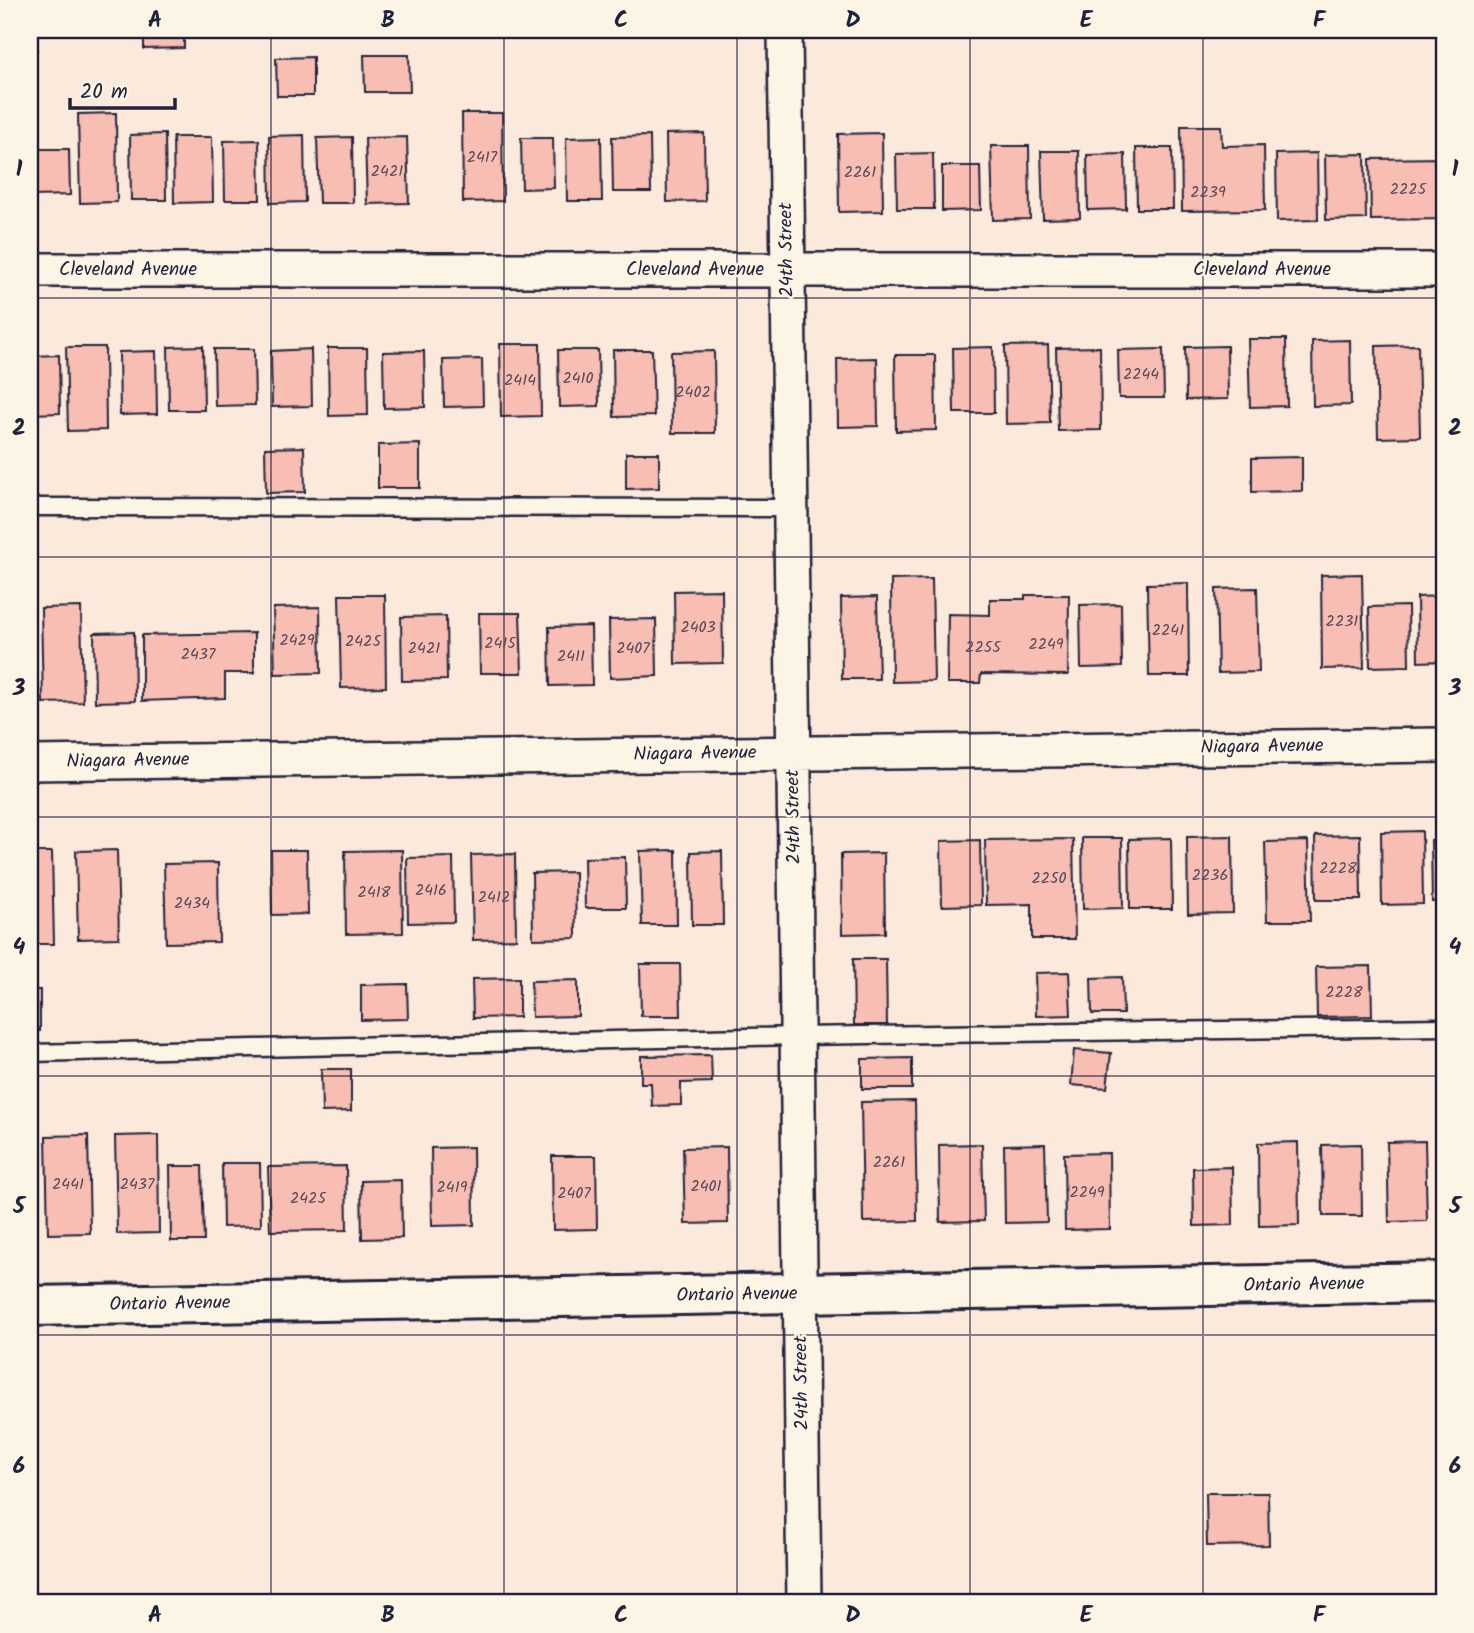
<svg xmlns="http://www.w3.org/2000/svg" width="1474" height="1633" viewBox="0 0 1474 1633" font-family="Kalam,sans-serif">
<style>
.building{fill:#f8bdb3;stroke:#22223b;stroke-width:2}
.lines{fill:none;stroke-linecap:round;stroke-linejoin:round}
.service-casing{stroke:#22223b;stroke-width:21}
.minor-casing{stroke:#22223b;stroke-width:38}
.secondary-casing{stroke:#22223b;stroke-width:44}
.service{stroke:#fcf5e5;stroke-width:16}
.minor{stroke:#fcf5e5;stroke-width:33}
.secondary{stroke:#fcf5e5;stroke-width:38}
.grid{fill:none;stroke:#22223b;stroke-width:2;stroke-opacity:0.55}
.labels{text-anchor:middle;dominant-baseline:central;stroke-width:5;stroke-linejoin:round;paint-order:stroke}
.number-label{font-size:16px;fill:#584959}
.street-label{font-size:19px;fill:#22223b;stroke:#fcf5e5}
.neatline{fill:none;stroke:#22223b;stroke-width:2.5}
.grid-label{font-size:23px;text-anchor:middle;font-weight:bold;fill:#22223b}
</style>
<rect width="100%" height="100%" fill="#fbeadb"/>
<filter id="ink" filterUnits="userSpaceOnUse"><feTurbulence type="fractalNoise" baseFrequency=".0143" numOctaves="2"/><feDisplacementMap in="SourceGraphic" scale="14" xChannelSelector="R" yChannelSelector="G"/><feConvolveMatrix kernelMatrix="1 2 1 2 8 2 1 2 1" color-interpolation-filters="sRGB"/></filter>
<g filter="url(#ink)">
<path class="building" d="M 30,30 L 37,30 L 37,50 L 30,50 Z
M 144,30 L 184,30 L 184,48 L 144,49 Z
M 364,55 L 409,55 L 410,92 L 365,92 Z
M 313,57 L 313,96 L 277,96 L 276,58 Z
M 116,113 L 117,202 L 80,203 L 78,114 Z
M 462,113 L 502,113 L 503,201 L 463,202 Z
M 1181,126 L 1221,126 L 1222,146 L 1264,145 L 1265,210 L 1182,211 Z
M 704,133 L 705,201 L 667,202 L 666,134 Z
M 882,133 L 883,211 L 839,212 L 838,134 Z
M 165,134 L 166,200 L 131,200 L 130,135 Z
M 304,135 L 305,202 L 270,203 L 269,136 Z
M 650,136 L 651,192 L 613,192 L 612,137 Z
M 173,137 L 212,137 L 213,202 L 174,203 Z
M 352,137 L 353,203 L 319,203 L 317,138 Z
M 407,137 L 409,203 L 367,204 L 365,138 Z
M 601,137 L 602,201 L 567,201 L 566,138 Z
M 521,138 L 553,138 L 554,188 L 522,189 Z
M 259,140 L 260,200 L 225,200 L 224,141 Z
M 991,146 L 1029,146 L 1030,219 L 993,220 Z
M 1136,148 L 1172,148 L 1173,209 L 1137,209 Z
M 32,149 L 69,149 L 70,195 L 33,196 Z
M 1041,151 L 1079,151 L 1080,218 L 1043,219 Z
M 933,153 L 934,209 L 897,209 L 896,154 Z
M 1317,153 L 1318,220 L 1277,221 L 1276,154 Z
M 1125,154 L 1126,209 L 1088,210 L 1087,155 Z
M 1365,154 L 1366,219 L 1326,220 L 1325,155 Z
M 1444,158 L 1444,219 L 1371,220 L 1370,159 Z
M 942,166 L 980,166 L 981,210 L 942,211 Z
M 1248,339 L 1286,339 L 1287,406 L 1250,407 Z
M 1350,340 L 1351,405 L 1313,406 L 1312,341 Z
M 500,344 L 540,344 L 541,416 L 501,417 Z
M 1048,345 L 1050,423 L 1006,424 L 1005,346 Z
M 1418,345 L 1420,437 L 1378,438 L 1376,346 Z
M 203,346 L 204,410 L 169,410 L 168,347 Z
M 1227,346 L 1228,399 L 1186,400 L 1185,347 Z
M 66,347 L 105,347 L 106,430 L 68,431 Z
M 993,347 L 994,413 L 954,413 L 953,348 Z
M 1100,347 L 1101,430 L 1058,431 L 1056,348 Z
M 328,348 L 367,348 L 368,415 L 329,416 Z
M 214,349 L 254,349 L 255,405 L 215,406 Z
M 311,349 L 312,406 L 272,407 L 271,351 Z
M 1163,349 L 1164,398 L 1119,398 L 1118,350 Z
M 558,350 L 598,350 L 599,406 L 559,407 Z
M 613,350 L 652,350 L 654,416 L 614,417 Z
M 156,351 L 157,414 L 120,415 L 119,352 Z
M 424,351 L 425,407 L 384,408 L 383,352 Z
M 714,351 L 715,433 L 672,433 L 671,352 Z
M 59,355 L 60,413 L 30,414 L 30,356 Z
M 895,355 L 935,355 L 936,430 L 896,431 Z
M 877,358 L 878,426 L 838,427 L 837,359 Z
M 482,359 L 483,406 L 444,407 L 443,360 Z
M 420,444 L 420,488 L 378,488 L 378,445 Z
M 304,447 L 305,492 L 266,493 L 265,448 Z
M 626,453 L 659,453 L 659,488 L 626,489 Z
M 1302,457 L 1302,491 L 1252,492 L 1252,458 Z
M 1362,574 L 1364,668 L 1322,669 L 1321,575 Z
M 932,579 L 934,681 L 892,682 L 891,580 Z
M 1188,583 L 1189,676 L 1149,676 L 1147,584 Z
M 1257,588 L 1259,672 L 1218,673 L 1216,589 Z
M 722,590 L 723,663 L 675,664 L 674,591 Z
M 339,595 L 385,595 L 386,687 L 341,688 Z
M 1025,595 L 1069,595 L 1068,675 L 981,674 L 980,683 L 947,683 L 948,614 L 990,615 L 990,599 L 1025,599 Z
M 1444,596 L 1444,661 L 1418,662 L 1417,597 Z
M 877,597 L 879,679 L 842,679 L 841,598 Z
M 1121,604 L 1122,667 L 1081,668 L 1080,605 Z
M 1408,606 L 1409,666 L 1370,667 L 1369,607 Z
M 81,607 L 83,702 L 43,703 L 41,608 Z
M 320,607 L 321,673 L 275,674 L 273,608 Z
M 479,613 L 520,613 L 522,673 L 480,673 Z
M 446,616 L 447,680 L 402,681 L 401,617 Z
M 656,619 L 657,676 L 610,678 L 609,620 Z
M 591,626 L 592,685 L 550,686 L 549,627 Z
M 134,632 L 135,701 L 95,702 L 94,633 Z
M 254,633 L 254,673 L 225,673 L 225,698 L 142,701 L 142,635 Z
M 1422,831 L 1423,904 L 1382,905 L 1381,832 Z
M 1360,835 L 1361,900 L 1316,900 L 1315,836 Z
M 1232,836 L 1233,913 L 1188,914 L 1187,837 Z
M 1082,838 L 1122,838 L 1123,908 L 1083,909 Z
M 1171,838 L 1172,909 L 1130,909 L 1129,839 Z
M 1073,839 L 1075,939 L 1032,939 L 1032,904 L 986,905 L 985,840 Z
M 980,840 L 981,905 L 942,906 L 941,841 Z
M 1431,840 L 1444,840 L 1444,902 L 1432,902 Z
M 1308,841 L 1310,921 L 1267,921 L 1265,842 Z
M 117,850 L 119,938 L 78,939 L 76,851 Z
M 271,850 L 307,850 L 308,914 L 272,915 Z
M 402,850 L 403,933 L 346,934 L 345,851 Z
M 676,850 L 677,925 L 642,925 L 640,851 Z
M 722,851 L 723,925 L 692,925 L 691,852 Z
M 30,852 L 52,852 L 54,944 L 30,944 Z
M 884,853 L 885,933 L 842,934 L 841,854 Z
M 515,854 L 516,939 L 473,940 L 471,855 Z
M 453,857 L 454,922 L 408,923 L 407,858 Z
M 625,857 L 626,908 L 585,908 L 584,858 Z
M 218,863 L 219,942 L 166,943 L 164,864 Z
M 575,872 L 576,938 L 533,939 L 532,873 Z
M 853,959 L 886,959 L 887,1025 L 854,1025 Z
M 640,964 L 680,964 L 681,1016 L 641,1016 Z
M 1371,966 L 1372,1016 L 1317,1017 L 1316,967 Z
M 1069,972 L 1071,1015 L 1036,1016 L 1035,973 Z
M 1122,977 L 1123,1014 L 1092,1014 L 1091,978 Z
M 1444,977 L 1444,1010 L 1440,1010 L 1439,978 Z
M 519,978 L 519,1017 L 473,1018 L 472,979 Z
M 578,980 L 578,1016 L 532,1017 L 531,981 Z
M 407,984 L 408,1019 L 361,1020 L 361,985 Z
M 30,990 L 40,990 L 40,1031 L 30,1031 Z
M 1074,1050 L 1111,1053 L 1107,1088 L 1071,1085 Z
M 711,1055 L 712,1082 L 681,1083 L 681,1105 L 652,1106 L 651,1083 L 641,1083 L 641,1056 Z
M 912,1058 L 912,1089 L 862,1089 L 862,1059 Z
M 321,1069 L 351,1069 L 351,1111 L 322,1112 Z
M 915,1101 L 917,1221 L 863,1222 L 861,1102 Z
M 88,1135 L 90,1233 L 48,1234 L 46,1136 Z
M 158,1135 L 159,1233 L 117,1234 L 115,1136 Z
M 1425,1141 L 1427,1221 L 1389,1222 L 1387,1142 Z
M 1298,1142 L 1299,1225 L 1259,1226 L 1258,1143 Z
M 982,1144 L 984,1221 L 940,1222 L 939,1145 Z
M 1045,1144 L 1047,1222 L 1005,1223 L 1004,1145 Z
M 1361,1144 L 1362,1216 L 1323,1216 L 1322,1145 Z
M 473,1147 L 474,1225 L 432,1226 L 431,1148 Z
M 727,1147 L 728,1223 L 685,1224 L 683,1148 Z
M 1109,1153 L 1110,1229 L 1065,1230 L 1064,1154 Z
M 552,1156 L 596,1156 L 597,1229 L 553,1230 Z
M 1444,1157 L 1444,1223 L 1439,1224 L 1438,1158 Z
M 222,1163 L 260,1163 L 261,1226 L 223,1227 Z
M 170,1166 L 202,1166 L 204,1241 L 171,1241 Z
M 346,1166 L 347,1230 L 270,1231 L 268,1167 Z
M 1232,1167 L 1233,1225 L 1194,1226 L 1193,1168 Z
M 401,1180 L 402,1238 L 362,1239 L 361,1181 Z
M 1206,1493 L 1268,1493 L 1269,1545 L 1207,1546 Z"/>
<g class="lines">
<defs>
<path id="service" d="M 30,507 L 791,508
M 30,1053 L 797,1036 L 1444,1027"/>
<path id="minor" d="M 785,30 L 804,1603
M 30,270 L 1444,270
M 30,763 L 1444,745"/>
<path id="secondary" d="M 30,1306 L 1444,1282"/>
</defs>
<use href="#service" class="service-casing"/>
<use href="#minor" class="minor-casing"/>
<use href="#secondary" class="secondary-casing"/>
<use href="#service" class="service"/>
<use href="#minor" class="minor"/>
<use href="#secondary" class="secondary"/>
</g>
</g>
<path class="grid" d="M 271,30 L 271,1603M 504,30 L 504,1603M 737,30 L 737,1603M 970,30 L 970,1603M 1203,30 L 1203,1603M 30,298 L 1444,298M 30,557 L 1444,557M 30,817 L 1444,817M 30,1076 L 1444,1076M 30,1335 L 1444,1335"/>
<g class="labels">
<g class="number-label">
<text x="482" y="157">2417</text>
<text x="387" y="171">2421</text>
<text x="860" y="172">2261</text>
<text x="1408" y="189">2225</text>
<text x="1208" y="192">2239</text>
<text x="1141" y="374">2244</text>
<text x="578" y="378">2410</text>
<text x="520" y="380">2414</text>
<text x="693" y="392">2402</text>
<text x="1342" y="621">2231</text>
<text x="698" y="627">2403</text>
<text x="1168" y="630">2241</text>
<text x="297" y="640">2429</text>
<text x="363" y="641">2425</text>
<text x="500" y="643">2415</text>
<text x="1046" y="644">2249</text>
<text x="983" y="647">2255</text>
<text x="424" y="648">2421</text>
<text x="633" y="648">2407</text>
<text x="198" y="654">2437</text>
<text x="571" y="656">2411</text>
<text x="1338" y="868">2228</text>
<text x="1210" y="875">2236</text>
<text x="1049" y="878">2250</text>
<text x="431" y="890">2416</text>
<text x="374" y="892">2418</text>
<text x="494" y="897">2412</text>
<text x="192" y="903">2434</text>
<text x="1344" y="992">2228</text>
<text x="889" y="1162">2261</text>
<text x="68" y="1184">2441</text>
<text x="137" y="1184">2437</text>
<text x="706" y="1186">2401</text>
<text x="452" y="1187">2419</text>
<text x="1087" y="1192">2249</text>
<text x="574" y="1193">2407</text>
<text x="308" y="1198">2425</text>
</g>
<g class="street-label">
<text transform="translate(787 250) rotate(-91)">24th Street</text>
<text x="128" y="270">Cleveland Avenue</text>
<text x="695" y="270">Cleveland Avenue</text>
<text x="1262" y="270">Cleveland Avenue</text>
<text transform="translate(1262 747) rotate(-1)">Niagara Avenue</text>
<text transform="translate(695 754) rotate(-1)">Niagara Avenue</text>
<text transform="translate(128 761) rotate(-1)">Niagara Avenue</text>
<text transform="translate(794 817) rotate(-91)">24th Street</text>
<text transform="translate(1304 1285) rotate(-1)">Ontario Avenue</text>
<text transform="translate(737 1295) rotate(-1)">Ontario Avenue</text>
<text transform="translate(170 1304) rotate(-1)">Ontario Avenue</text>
<text transform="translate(802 1383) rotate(-91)">24th Street</text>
</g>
</g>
<rect width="1474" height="1633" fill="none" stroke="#fcf5e5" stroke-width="77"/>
<path d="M70 98v10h105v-10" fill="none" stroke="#22223b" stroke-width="3.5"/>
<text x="80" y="98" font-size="21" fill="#22223b" stroke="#fcf5e5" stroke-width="5" paint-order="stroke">20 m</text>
<rect x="38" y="38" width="1398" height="1556" class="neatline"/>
<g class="grid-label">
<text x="155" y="27">A</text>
<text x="388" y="27">B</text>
<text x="621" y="27">C</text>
<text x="853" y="27">D</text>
<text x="1086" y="27">E</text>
<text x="1319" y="27">F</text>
<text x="19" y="176">1</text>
<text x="1455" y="176">1</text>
<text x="19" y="435">2</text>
<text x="1455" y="435">2</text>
<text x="19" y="695">3</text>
<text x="1455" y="695">3</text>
<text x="19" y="954">4</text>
<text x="1455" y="954">4</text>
<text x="19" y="1213">5</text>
<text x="1455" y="1213">5</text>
<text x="19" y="1473">6</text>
<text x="1455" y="1473">6</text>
<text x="155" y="1622">A</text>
<text x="388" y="1622">B</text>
<text x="621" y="1622">C</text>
<text x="853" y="1622">D</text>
<text x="1086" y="1622">E</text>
<text x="1319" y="1622">F</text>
</g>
</svg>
